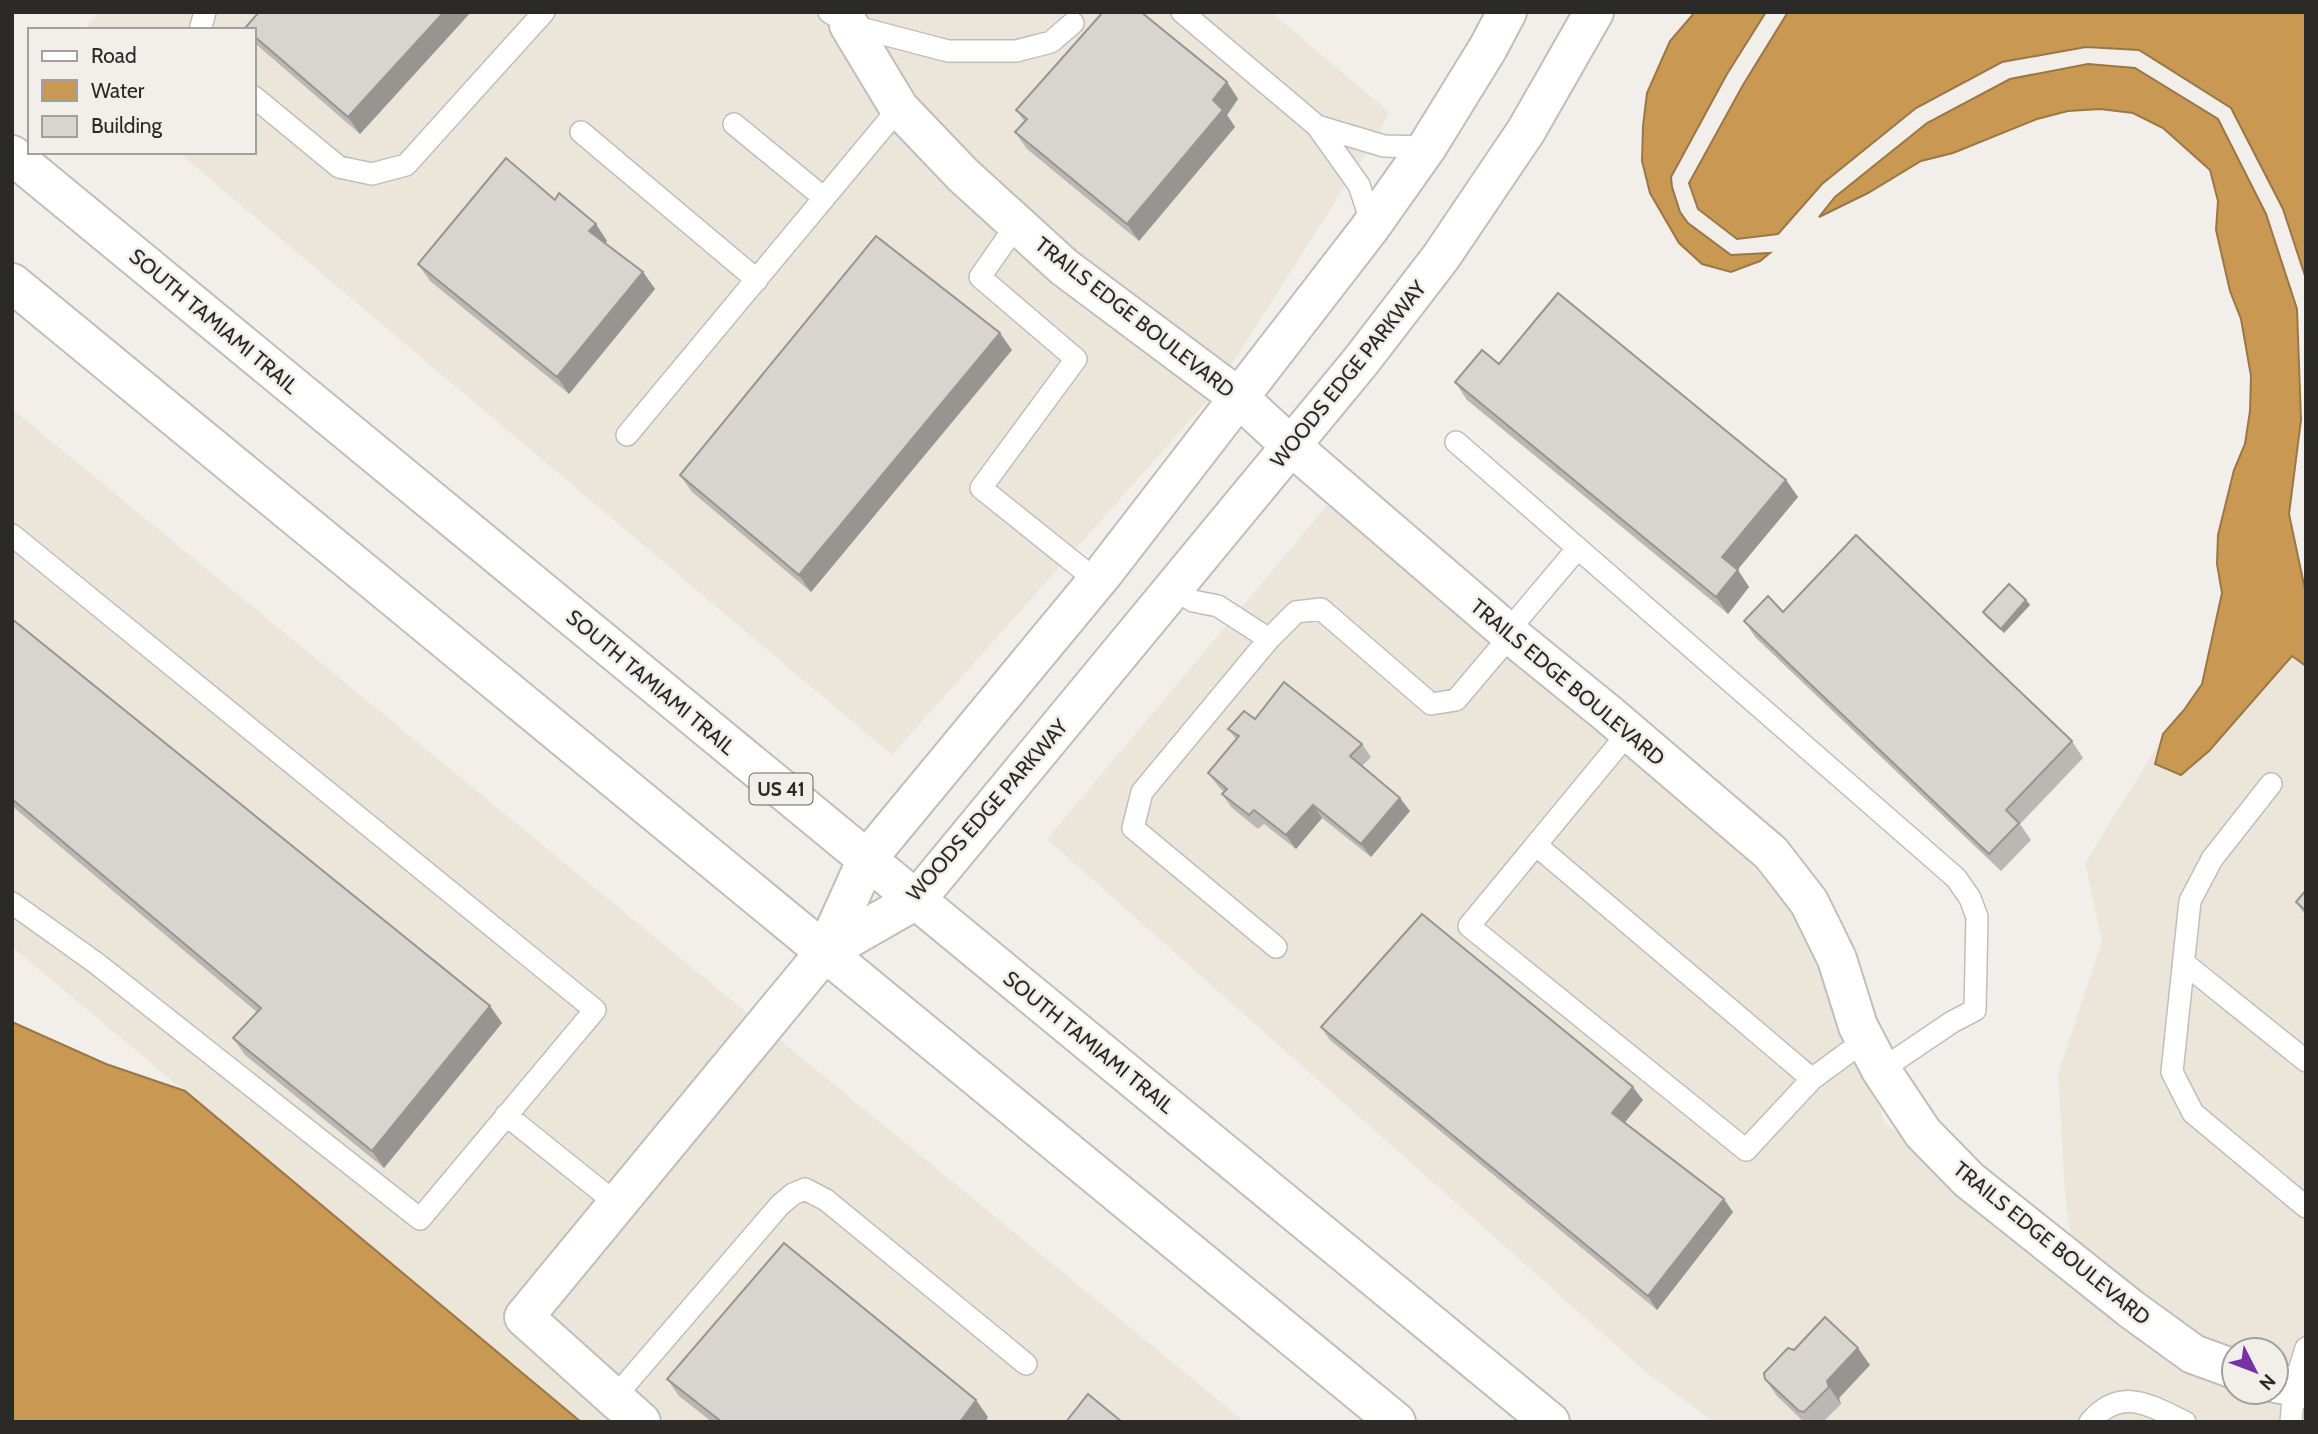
<svg xmlns="http://www.w3.org/2000/svg" width="2318" height="1434" viewBox="0 0 2318 1434" font-family="Cabin,sans-serif">
<style>
.built{fill:#ece5da;fill-rule:evenodd}
.water{fill:#c99852;stroke:#9a7745;stroke-width:2}
.lines{fill:none;stroke-linecap:round;stroke-linejoin:round}
.service-casing{stroke:#c1beba;stroke-width:24}
.minor-casing{stroke:#c1beba;stroke-width:42}
.primary-casing{stroke:#c1beba;stroke-width:42}
.service{stroke:#fff;stroke-width:21}
.minor{stroke:#fff;stroke-width:38}
.primary{stroke:#fff;stroke-width:38}
.wall{fill:#bab7b4}
.shaded-wall{fill:#979592}
.building{fill:#d8d5d1;stroke:#979592;stroke-width:2}
.labels{text-anchor:middle;dominant-baseline:central;stroke-width:5;stroke-linejoin:round;paint-order:stroke}
.shield{fill:#f2efeb;stroke:#676562;stroke-width:2}
.shield-label{font-size:19px;font-weight:bold;fill:#2b2a28}
.street-label{font-size:21px;fill:#2b2a28;stroke:#f2efeb}
</style>
<rect width="100%" height="100%" fill="#f2efeb"/>
<path class="built" d="M 100,12 L 1271,12 L 1389,112 L 1379,133 L 1210,398 L 892,755 L 178,152 L 254,152 L 254,30 L 84,30 Z
M 12,409 L 1245,1422 L 581,1422 L 12,947 Z
M 1329,503 L 1768,852 L 1844,980 L 1884,1122 L 2075,1275 L 2065,1192 L 2058,1074 L 2102,941 L 2085,863 L 2161,740 L 2155,763 L 2209,751 L 2293,656 L 2306,666 L 2306,1422 L 1714,1422 L 1647,1373 L 1047,839 ZM 2234,1350 L 2276,1350 L 2276,1392 L 2234,1392 Z"/>
<path class="water" d="M 1695,12 L 1766,12 L 1727,74 L 1671,177 L 1672,187 L 1680,212 L 1688,223 L 1731,255 L 1770,253 L 1760,261 L 1731,272 L 1702,264 L 1679,243 L 1650,193 L 1642,161 L 1643,126 L 1647,93 L 1670,41 Z
M 1788,12 L 2306,12 L 2306,279 L 2283,209 L 2231,108 L 2139,50 L 2086,47 L 2002,62 L 1916,108 L 1822,184 L 1778,234 L 1737,239 L 1698,209 L 1689,183 L 1743,85 Z
M 2088,64 L 2135,68 L 2218,119 L 2266,214 L 2297,309 L 2301,420 L 2289,514 L 2306,594 L 2306,666 L 2292,656 L 2209,751 L 2181,775 L 2155,764 L 2163,734 L 2184,710 L 2202,684 L 2222,593 L 2217,564 L 2218,535 L 2234,470 L 2245,444 L 2250,411 L 2251,376 L 2241,319 L 2230,291 L 2216,230 L 2218,201 L 2210,170 L 2163,128 L 2133,113 L 2100,109 L 2068,111 L 2037,119 L 1953,153 L 1921,161 L 1868,193 L 1819,217 L 1835,197 L 1927,123 L 2010,79 Z
M 12,1022 L 106,1064 L 185,1091 L 581,1422 L 12,1422 Z"/>
<g class="lines">
<defs>
<path id="service" d="M 829,12 L 849,25 L 948,51 L 1016,51 L 1051,42 L 1073,23
M 1182,12 L 1317,126
M 200,30 L 205,12
M 254,97 L 339,167 L 372,174 L 406,165 L 544,12
M 734,124 L 824,198
M 581,132 L 757,280
M 1017,224 L 980,277 L 1076,359 L 981,488 L 1097,581
M 1372,224 L 1359,185 L 1317,126 L 1384,146 L 1427,147
M 627,435 L 899,108
M 1456,442 L 1956,878 L 1970,898 L 1977,917 L 1975,1010 L 1952,1022 L 1881,1070
M 12,535 L 595,1010 L 420,1219 L 96,963 L 12,903
M 1173,588 L 1193,601 L 1218,606 L 1269,639 L 1296,612 L 1321,609 L 1431,704 L 1456,700 L 1511,635
M 1507,632 L 1578,548
M 1269,639 L 1142,792 L 1133,828 L 1276,947
M 1629,732 L 1469,926 L 1746,1150 L 1812,1079 L 1865,1040
M 2271,784 L 2212,859 L 2190,901 L 2172,1072 L 2193,1113 L 2306,1207
M 1536,845 L 1812,1079
M 2184,963 L 2306,1061
M 506,1115 L 617,1204
M 614,1398 L 780,1205 L 793,1194 L 805,1189 L 826,1200 L 1026,1364
M 2090,1422 C 2121,1386 2149,1405 2185,1422
M 2291,1422 L 2294,1387 L 2306,1348"/>
<path id="minor" d="M 849,25 L 899,108 L 963,175 L 1064,267 L 1238,397 L 1290,445 L 1511,635 L 1607,713 L 1771,853 L 1809,902 L 1837,959 L 1858,1026 L 1881,1070 L 1923,1133 L 1969,1180 L 2131,1309 L 2193,1354 L 2234,1369
M 825,952 L 916,900 L 1361,361 L 1441,257 L 1526,131 L 1594,12
M 2276,1383 L 2306,1389
M 641,1422 L 524,1317 L 825,952 L 867,859 L 1105,571 L 1369,229 L 1427,147 L 1488,48 L 1507,12"/>
<path id="primary" d="M 12,155 L 1550,1422
M 12,283 L 1396,1422"/>
</defs>
<use href="#service" class="service-casing"/>
<use href="#minor" class="minor-casing"/>
<use href="#primary" class="primary-casing"/>
<use href="#service" class="service"/>
<use href="#minor" class="minor"/>
<use href="#primary" class="primary"/>
</g>
<path class="wall" d="M 471,12 L 360,134 L 257,45 L 254,40 L 254,30 Z
M 1227,82 L 1238,99 L 1227,115 L 1235,127 L 1139,241 L 1027,149 L 1015,132 L 1025,122 L 1016,110 Z
M 555,200 L 607,241 L 605,244 L 643,272 L 655,289 L 569,394 L 430,281 L 418,264 Z
M 1012,350 L 811,592 L 692,492 L 680,475 Z
M 1499,364 L 1786,480 L 1798,497 L 1737,570 L 1749,587 L 1728,614 L 1467,400 L 1455,382 Z
M 2026,600 L 2030,605 L 2004,633 L 1986,617 L 1983,612 Z
M 1783,612 L 2072,741 L 2083,758 L 2020,824 L 2031,840 L 2001,871 L 1756,638 L 1744,621 Z
M 12,619 L 490,1006 L 502,1023 L 384,1168 L 245,1055 L 233,1038 L 257,1012 L 12,806 Z
M 1255,719 L 1362,744 L 1371,757 L 1362,766 L 1410,811 L 1371,857 L 1322,818 L 1296,849 L 1264,824 L 1258,829 L 1231,807 L 1222,794 L 1224,792 L 1218,786 L 1208,773 L 1236,739 L 1228,729 Z
M 2306,890 L 2306,916 L 2296,902 Z
M 1321,1027 L 1643,1100 L 1625,1122 L 1733,1212 L 1657,1310 L 1330,1040 Z
M 1794,1350 L 1870,1365 L 1839,1398 L 1841,1404 L 1823,1422 L 1804,1422 L 1777,1396 L 1765,1379 Z
M 667,1379 L 988,1417 L 985,1422 L 712,1422 L 679,1396 Z"/>
<path class="shaded-wall" d="M 444,12 L 471,12 L 360,134 L 348,117 Z
M 1227,82 L 1238,99 L 1227,115 L 1235,127 L 1139,241 L 1127,224 Z
M 596,224 L 607,241 L 601,248 L 589,231 Z
M 643,272 L 655,289 L 569,394 L 557,377 Z
M 1000,333 L 1012,350 L 811,592 L 799,575 Z
M 1786,480 L 1798,497 L 1734,574 L 1722,557 Z
M 1738,570 L 1749,587 L 1728,614 L 1716,597 Z
M 2026,600 L 2030,605 L 2004,633 L 2001,629 Z
M 1400,798 L 1410,811 L 1371,857 L 1361,844 Z
M 1313,805 L 1322,818 L 1296,849 L 1286,835 Z
M 490,1006 L 502,1023 L 384,1168 L 372,1151 Z
M 1633,1087 L 1643,1100 L 1622,1126 L 1612,1113 Z
M 1724,1199 L 1733,1212 L 1657,1310 L 1648,1296 Z
M 1858,1348 L 1870,1365 L 1839,1398 L 1841,1404 L 1829,1387 L 1827,1381 Z
M 976,1400 L 988,1417 L 985,1422 L 960,1422 Z"/>
<path class="building" d="M 259,12 L 444,12 L 348,117 L 254,36 L 254,30 L 247,30 L 245,28 Z
M 1103,12 L 1141,12 L 1227,82 L 1213,100 L 1223,110 L 1127,224 L 1015,132 L 1027,119 L 1016,110 Z
M 506,158 L 555,200 L 559,193 L 596,224 L 589,231 L 643,272 L 557,377 L 418,264 Z
M 876,236 L 1000,333 L 799,575 L 680,475 Z
M 1558,293 L 1786,480 L 1722,557 L 1738,570 L 1716,597 L 1455,382 L 1482,350 L 1499,364 Z
M 1856,535 L 2072,741 L 2006,810 L 2019,823 L 1989,854 L 1744,621 L 1768,596 L 1783,612 Z
M 2009,584 L 2026,600 L 2001,629 L 1983,612 Z
M 12,619 L 490,1006 L 372,1151 L 233,1038 L 261,1008 L 12,799 Z
M 1284,682 L 1362,744 L 1350,756 L 1400,798 L 1361,844 L 1313,805 L 1286,835 L 1254,810 L 1249,815 L 1222,794 L 1227,789 L 1208,773 L 1239,736 L 1228,729 L 1244,711 L 1255,719 Z
M 2306,890 L 2306,911 L 2296,902 Z
M 1422,914 L 1633,1087 L 1612,1113 L 1724,1199 L 1648,1296 L 1321,1027 Z
M 784,1243 L 976,1400 L 960,1422 L 722,1422 L 667,1379 Z
M 1825,1317 L 1858,1348 L 1827,1381 L 1829,1387 L 1804,1412 L 1799,1411 L 1765,1379 L 1764,1373 L 1788,1348 L 1794,1350 Z
M 1088,1394 L 1122,1422 L 1066,1422 Z"/>
<g class="labels">
<rect class="shield" x="749.5" y="773.5" width="63" height="31" rx="5"/>
<g class="shield-label">
<text x="781" y="789">US 41</text>
</g>
<g class="street-label">
<text transform="translate(1135 317) rotate(38)">TRAILS EDGE BOULEVARD</text>
<text transform="translate(214 321) rotate(40)">SOUTH TAMIAMI TRAIL</text>
<text transform="translate(1348 374) rotate(-51)">WOODS EDGE PARKWAY</text>
<text transform="translate(651 682) rotate(40)">SOUTH TAMIAMI TRAIL</text>
<text transform="translate(1568 682) rotate(40)">TRAILS EDGE BOULEVARD</text>
<text transform="translate(987 810) rotate(-49)">WOODS EDGE PARKWAY</text>
<text transform="translate(1089 1042) rotate(39)">SOUTH TAMIAMI TRAIL</text>
<text transform="translate(2052 1243) rotate(39)">TRAILS EDGE BOULEVARD</text>
</g>
</g>
<rect width="2318" height="1434" fill="none" stroke="#2b2a28" stroke-width="28"/>
<rect x="28" y="28" width="228" height="126" fill="#f2efeb" stroke="#a2a09d" stroke-width="2"/>
<rect x="42" y="51" width="35" height="10" fill="#ffffff" stroke="#a2a09d" stroke-width="2"/>
<text x="91" y="63" font-size="21" fill="#2b2a28">Road</text>
<rect x="42" y="80" width="35" height="21" fill="#c99852" stroke="#a2a09d" stroke-width="2"/>
<text x="91" y="98" font-size="21" fill="#2b2a28">Water</text>
<rect x="42" y="116" width="35" height="21" fill="#d8d5d1" stroke="#a2a09d" stroke-width="2"/>
<text x="91" y="133" font-size="21" fill="#2b2a28">Building</text>
<g transform="translate(2255 1371) rotate(132)"><circle r="33" fill="#f2efeb" stroke="#a2a09d" stroke-width="2"/>
<path d="M0-5L12 26L0 18L-12 26Z" fill="#7731a4"/>
<text y="-10" font-size="19" font-weight="bold" text-anchor="middle" fill="#2b2a28">N</text>
</g>
</svg>
